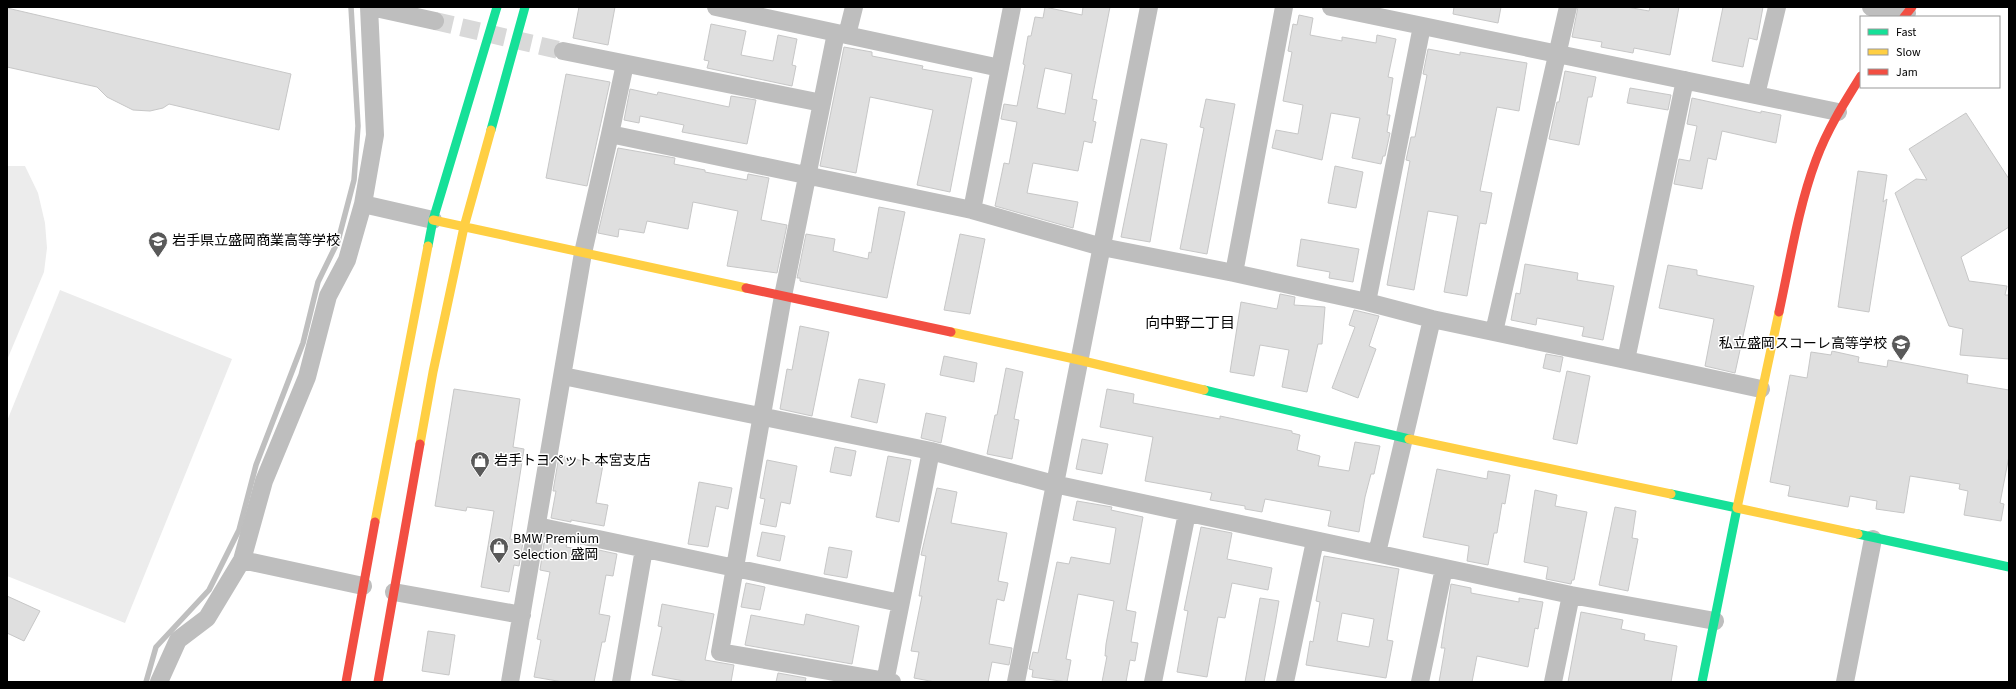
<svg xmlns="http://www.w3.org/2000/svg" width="2016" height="689" viewBox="0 0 2016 689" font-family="'Source Sans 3','Noto Sans JP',sans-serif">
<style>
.grass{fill:#ececec}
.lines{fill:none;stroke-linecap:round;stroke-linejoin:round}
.stream{stroke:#bfbfbf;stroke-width:5.5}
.building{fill:#dfdfdf;stroke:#c7c7c7;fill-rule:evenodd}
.street-tunnel{stroke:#d9d9d9;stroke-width:18;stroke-dasharray:18 9;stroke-linecap:butt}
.street{stroke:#bebebe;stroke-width:18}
.fast{stroke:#16e098;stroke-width:9}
.slow{stroke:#ffcf43;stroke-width:9}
.jam{stroke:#f24e42;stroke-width:9}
.labels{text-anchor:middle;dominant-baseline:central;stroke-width:3;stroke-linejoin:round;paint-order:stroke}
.poi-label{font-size:14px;fill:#000;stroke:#fff;text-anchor:start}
.neighbourhood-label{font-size:15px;fill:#000;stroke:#fff}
</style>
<rect width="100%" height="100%" fill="#fff"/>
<path class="grass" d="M 7,166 L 25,166 L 38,193 L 45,223 L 47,248 L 44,272 L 7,360 Z
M 60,290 L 232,359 L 125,623 L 7,576 L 7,421 Z"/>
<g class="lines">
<path class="stream" d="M 146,682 L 156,647 L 209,590 L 239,530 L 256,465 L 303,343 L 318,282 L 338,241 L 354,180 L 358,126 L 351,7"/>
</g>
<path class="building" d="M 579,7 L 615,7 L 608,45 L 573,38 Z
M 1045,7 L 1082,15 L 1083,7 L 1110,7 L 1092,99 L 1097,100 L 1093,121 L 1096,122 L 1092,143 L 1084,141 L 1078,171 L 1033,163 L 1027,193 L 1078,202 L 1073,228 L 995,206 L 1004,163 L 1009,164 L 1017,122 L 1001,119 L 1004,104 L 1017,106 L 1025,65 L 1023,64 L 1028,36 L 1031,36 L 1035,17 L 1043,18 ZM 1045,68 L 1072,74 L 1065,114 L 1037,108 Z
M 1454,7 L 1501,7 L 1498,23 L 1453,14 Z
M 1578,7 L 1627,7 L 1649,11 L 1650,7 L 1679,7 L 1670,55 L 1634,48 L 1633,53 L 1601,47 L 1602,42 L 1572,37 Z
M 1723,7 L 1763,7 L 1757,40 L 1749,38 L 1743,67 L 1712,61 Z
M 7,8 L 291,74 L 279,130 L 169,104 L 163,108 L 150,111 L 133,110 L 107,97 L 97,87 L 7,67 Z
M 1299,15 L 1313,18 L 1310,35 L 1342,41 L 1342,37 L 1376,43 L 1377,35 L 1396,39 L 1388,77 L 1393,78 L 1387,115 L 1390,115 L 1387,132 L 1390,133 L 1385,156 L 1383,156 L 1381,164 L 1352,158 L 1360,118 L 1331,113 L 1322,160 L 1272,148 L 1276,130 L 1298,134 L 1303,105 L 1283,101 L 1292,52 L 1288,51 L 1293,24 L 1297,25 Z
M 711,24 L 746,31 L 741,55 L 773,61 L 778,35 L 797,39 L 792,65 L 796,66 L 792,86 L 707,68 L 709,61 L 704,60 Z
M 844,47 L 872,52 L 872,56 L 923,66 L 922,69 L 972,78 L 950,192 L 917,185 L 933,110 L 870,97 L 856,173 L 820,166 Z
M 1428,49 L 1460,55 L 1460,52 L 1527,63 L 1519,111 L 1497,107 L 1480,191 L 1492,193 L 1486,224 L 1480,223 L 1467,296 L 1444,292 L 1458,216 L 1428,211 L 1414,290 L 1387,285 L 1410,161 L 1406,160 L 1411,137 L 1415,137 L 1427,75 L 1423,74 Z
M 1565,71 L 1596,77 L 1592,97 L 1588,97 L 1579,145 L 1549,139 L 1557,102 L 1559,102 Z
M 566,74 L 610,82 L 587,186 L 546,178 Z
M 1630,88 L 1671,95 L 1668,110 L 1627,103 Z
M 630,89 L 657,95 L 658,92 L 729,107 L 731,96 L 756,100 L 747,144 L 682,132 L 684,125 L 640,116 L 639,123 L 624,120 Z
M 1692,98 L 1761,113 L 1761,111 L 1781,115 L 1776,143 L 1722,131 L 1716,160 L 1708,158 L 1702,189 L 1674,184 L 1679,159 L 1690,161 L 1697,126 L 1687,124 Z
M 1206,99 L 1235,104 L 1207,254 L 1180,249 L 1204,128 L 1200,127 Z
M 1966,113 L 2009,179 L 2009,227 L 1961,257 L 1969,281 L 2007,286 L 2005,295 L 2009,295 L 2009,359 L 1960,355 L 1963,329 L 1949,326 L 1895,193 L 1916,179 L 1927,180 L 1909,149 Z
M 1141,139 L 1167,144 L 1150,242 L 1121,237 Z
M 618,148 L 675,158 L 674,164 L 705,170 L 705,172 L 747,180 L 748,174 L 769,178 L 761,220 L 787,225 L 777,273 L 727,266 L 738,211 L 693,202 L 688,229 L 647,221 L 644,233 L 619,229 L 618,237 L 598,233 Z
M 1335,166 L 1363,172 L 1356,208 L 1328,203 Z
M 1858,171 L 1887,175 L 1883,202 L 1887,199 L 1869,312 L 1838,307 Z
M 879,207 L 905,212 L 887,298 L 800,281 L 800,278 L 797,278 L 806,234 L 835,239 L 833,251 L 868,259 L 869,252 L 871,253 Z
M 960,234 L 985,239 L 970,314 L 944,310 Z
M 1301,239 L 1359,249 L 1353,282 L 1329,278 L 1330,272 L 1297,266 Z
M 1525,264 L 1578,273 L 1577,280 L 1614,286 L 1603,340 L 1582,336 L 1584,327 L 1537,318 L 1536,325 L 1511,320 L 1516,293 L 1520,294 Z
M 1668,265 L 1697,270 L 1697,275 L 1754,286 L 1735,373 L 1705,366 L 1714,319 L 1659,308 Z
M 1280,294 L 1295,297 L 1294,305 L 1325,307 L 1322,344 L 1318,344 L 1307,392 L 1282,387 L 1289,350 L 1260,345 L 1254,376 L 1230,372 L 1241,302 L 1277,309 Z
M 1354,310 L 1379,316 L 1369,346 L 1376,349 L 1358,398 L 1332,388 L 1355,327 L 1349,325 Z
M 800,326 L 829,332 L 812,416 L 780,409 L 787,369 L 792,370 Z
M 1832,351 L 1859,357 L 1858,362 L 1887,367 L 1888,360 L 1968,375 L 1967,383 L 2009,390 L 2009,456 L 2000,503 L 2004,504 L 2001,521 L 1964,515 L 1968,491 L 1959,489 L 1960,484 L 1910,476 L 1904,513 L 1876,509 L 1877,501 L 1850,496 L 1848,507 L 1788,496 L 1790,486 L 1770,482 L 1790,375 L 1807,378 L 1811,352 L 1831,355 Z
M 1546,354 L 1563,357 L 1560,372 L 1543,368 Z
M 944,356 L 977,363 L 974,382 L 940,375 Z
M 1006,368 L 1023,372 L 1014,419 L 1019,420 L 1012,459 L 987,454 L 995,415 L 997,415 Z
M 1567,371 L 1590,376 L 1577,444 L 1553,439 Z
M 859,379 L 885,384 L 877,423 L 851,417 Z
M 454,389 L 520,399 L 513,447 L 524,449 L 510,539 L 523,542 L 519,566 L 514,565 L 509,592 L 481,587 L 494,511 L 467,507 L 466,511 L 435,506 Z
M 1107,389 L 1134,394 L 1133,403 L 1220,419 L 1220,416 L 1292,431 L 1292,433 L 1300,435 L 1297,450 L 1320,456 L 1318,466 L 1349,471 L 1355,442 L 1380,446 L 1374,474 L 1371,474 L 1365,497 L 1359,532 L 1328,526 L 1331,511 L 1265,499 L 1262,512 L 1245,509 L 1245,506 L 1210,500 L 1212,493 L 1145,481 L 1153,437 L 1100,427 Z
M 926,413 L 946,417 L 941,443 L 921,438 Z
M 1082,439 L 1108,444 L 1102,474 L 1076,469 Z
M 835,447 L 856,451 L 851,476 L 830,472 Z
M 559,456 L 603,465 L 596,503 L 608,505 L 604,526 L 571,520 L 571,522 L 551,518 L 556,491 L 553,491 Z
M 888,456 L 911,460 L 899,522 L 876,517 Z
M 767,460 L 797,466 L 790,504 L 781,502 L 776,527 L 760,524 L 765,499 L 760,498 Z
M 1437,469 L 1487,479 L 1488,471 L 1510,475 L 1505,504 L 1502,503 L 1497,533 L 1494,533 L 1488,565 L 1467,561 L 1469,546 L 1423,537 Z
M 699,482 L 732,488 L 728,509 L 716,506 L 708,547 L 688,544 Z
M 937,488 L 957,492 L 951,523 L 1007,533 L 998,581 L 1008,583 L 1004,601 L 997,599 L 989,644 L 1012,648 L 1009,665 L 992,662 L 988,682 L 935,682 L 914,678 L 919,652 L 911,651 L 922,596 L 919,596 L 926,556 L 921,555 Z
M 1535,490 L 1557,495 L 1555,506 L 1587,512 L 1574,580 L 1572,580 L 1571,584 L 1546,579 L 1548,567 L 1524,562 Z
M 1077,501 L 1112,507 L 1111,510 L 1143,517 L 1126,610 L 1136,612 L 1131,642 L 1138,643 L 1135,661 L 1130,660 L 1126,682 L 1102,682 L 1107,656 L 1105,656 L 1106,644 L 1114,601 L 1078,594 L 1066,659 L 1071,660 L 1067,682 L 1032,677 L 1033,670 L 1029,669 L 1033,652 L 1038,653 L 1057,562 L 1069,564 L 1071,557 L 1110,564 L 1116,528 L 1073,520 Z
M 1615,507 L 1636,511 L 1632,538 L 1638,539 L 1628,591 L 1599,585 Z
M 1201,527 L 1232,533 L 1227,559 L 1272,568 L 1268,590 L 1232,583 L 1225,618 L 1218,617 L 1207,677 L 1177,672 L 1188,611 L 1184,610 Z
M 762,532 L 785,536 L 780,561 L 757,556 Z
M 547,539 L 567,543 L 566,547 L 593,552 L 594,549 L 617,554 L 613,576 L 606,575 L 599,614 L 610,616 L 605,642 L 602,642 L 594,682 L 563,682 L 534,677 L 541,640 L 537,639 L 550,572 L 540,570 L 544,543 L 546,543 Z
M 829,547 L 852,551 L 847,578 L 824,574 Z
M 1324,556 L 1399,569 L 1387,640 L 1393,641 L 1386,678 L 1306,665 L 1310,641 L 1313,642 L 1320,602 L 1316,601 ZM 1342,613 L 1374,619 L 1369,647 L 1337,641 Z
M 746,583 L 765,587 L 760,610 L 741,607 Z
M 1451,584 L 1471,588 L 1471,593 L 1519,602 L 1519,598 L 1543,602 L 1538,629 L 1535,628 L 1528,667 L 1477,656 L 1472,682 L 1439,682 L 1445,648 L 1441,648 Z
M 7,596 L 40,611 L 24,641 L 7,633 Z
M 1260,598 L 1279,601 L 1275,624 L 1264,682 L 1245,682 Z
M 662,604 L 714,614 L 705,660 L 734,665 L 731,682 L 689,682 L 652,675 L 662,627 L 658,626 Z
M 1581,612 L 1623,620 L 1621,629 L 1645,634 L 1644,640 L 1677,646 L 1671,682 L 1568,682 Z
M 806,614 L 859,626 L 852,664 L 745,645 L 751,615 L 804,625 Z
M 428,631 L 455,635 L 449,675 L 422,671 Z
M 778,673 L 806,678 L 805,682 L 776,682 Z"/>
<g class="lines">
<path class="street-tunnel" d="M 435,21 L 563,51"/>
<path class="street" d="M 371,7 L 435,21
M 716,7 L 1000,68
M 1284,7 L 1234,273 L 1367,302 L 1432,319 L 1626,360 L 1685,80
M 1331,7 L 1838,112
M 1871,7 L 1907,13
M 836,33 L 783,296 L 720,652 L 892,682
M 847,35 L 854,7
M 563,51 L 822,103
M 1756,95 L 1777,7
M 610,134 L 625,64
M 363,204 L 433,220
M 972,210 L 1012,7
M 1367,302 L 1422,26
M 1494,332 L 1568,7
M 1626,360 L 1761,389
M 563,376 L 931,451 L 1054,484 L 1571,595 L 1553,682
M 537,526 L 900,603
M 1377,553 L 1432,319
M 242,560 L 363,586
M 394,592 L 522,615
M 1571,595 L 1715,621
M 159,682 L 178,640 L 207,618 L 242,560 L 264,481 L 307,377 L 328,296 L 347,260 L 363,204 L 375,135 L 369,7
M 510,682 L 583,253 L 610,134 L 972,210 L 1102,247 L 1234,273
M 621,682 L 644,549
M 885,682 L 931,451
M 1016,682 L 1149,7
M 1153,682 L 1187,513
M 1285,682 L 1315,541
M 1420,682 L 1444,568
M 1845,682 L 1873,539"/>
<path class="fast" d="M 491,130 L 525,7
M 428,246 L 433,220 L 497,7
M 1204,390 L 1409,439
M 1671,494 L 1737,508 L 1702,682
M 1858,534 L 2009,567"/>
<path class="slow" d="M 433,220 L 746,288
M 1779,312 L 1737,508 L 1858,534
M 951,332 L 1079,360 L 1204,390
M 1409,439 L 1671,494
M 420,444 L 433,372 L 464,227 L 491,130
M 375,522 L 428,246"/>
<path class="jam" d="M 1904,17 L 1912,7
M 746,288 L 951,332
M 1779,312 C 1790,262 1798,208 1816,160 C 1827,130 1844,103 1861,76
M 346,682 L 375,522
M 378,682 L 420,444"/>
</g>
<defs>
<symbol id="school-pin" viewBox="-11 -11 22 30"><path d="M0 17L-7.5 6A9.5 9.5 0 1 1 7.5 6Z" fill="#595959" stroke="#fff"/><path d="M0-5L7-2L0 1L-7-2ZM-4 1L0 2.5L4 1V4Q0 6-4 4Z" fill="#fff"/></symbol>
<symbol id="shop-pin" viewBox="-11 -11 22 30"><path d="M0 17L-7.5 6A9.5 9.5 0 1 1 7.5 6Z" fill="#595959" stroke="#fff"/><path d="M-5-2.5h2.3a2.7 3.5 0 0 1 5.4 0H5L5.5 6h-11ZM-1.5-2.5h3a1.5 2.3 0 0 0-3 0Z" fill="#fff"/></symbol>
</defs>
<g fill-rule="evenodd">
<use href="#school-pin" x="147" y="230" width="22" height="30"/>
<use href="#school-pin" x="1890" y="333" width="22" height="30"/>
<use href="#shop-pin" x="469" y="450" width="22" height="30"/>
<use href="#shop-pin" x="488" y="536" width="22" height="30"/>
</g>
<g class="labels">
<g class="poi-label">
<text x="172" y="241">岩手県立盛岡商業高等学校</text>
<text x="1887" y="344" text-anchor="end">私立盛岡スコーレ高等学校</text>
<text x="494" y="461">岩手トヨペット 本宮支店</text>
<text x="513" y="539">BMW Premium<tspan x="513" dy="16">Selection 盛岡</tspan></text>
</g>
<g class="neighbourhood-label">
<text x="1190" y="323">向中野二丁目</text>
</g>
</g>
<rect width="2016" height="689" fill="none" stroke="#000000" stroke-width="16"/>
<rect x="1860" y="16" width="140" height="72" fill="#ffffff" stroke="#999999"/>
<rect x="1868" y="29" width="20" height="6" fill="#16e098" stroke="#999999"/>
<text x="1896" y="36" font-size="12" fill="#000000">Fast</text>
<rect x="1868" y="49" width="20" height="6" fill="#ffcf43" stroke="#999999"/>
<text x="1896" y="56" font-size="12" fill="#000000">Slow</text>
<rect x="1868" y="69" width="20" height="6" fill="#f24e42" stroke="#999999"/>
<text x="1896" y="76" font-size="12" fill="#000000">Jam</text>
</svg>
